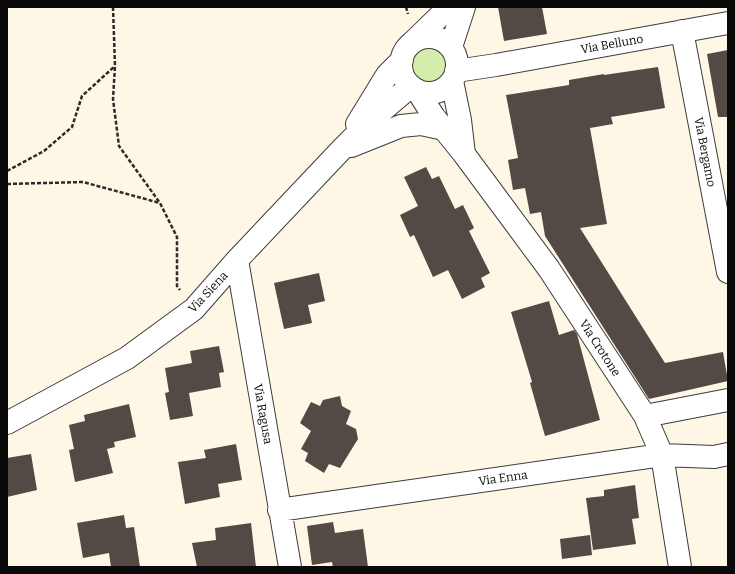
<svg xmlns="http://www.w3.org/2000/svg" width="735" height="574" viewBox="0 0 735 574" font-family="Bitter,serif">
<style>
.green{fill:#d5edac}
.building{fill:#534945}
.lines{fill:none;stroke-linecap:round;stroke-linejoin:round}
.minor-casing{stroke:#3c3c3c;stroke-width:24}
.path{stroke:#2b2b2b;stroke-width:2.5;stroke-dasharray:4 2;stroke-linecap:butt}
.minor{stroke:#fff;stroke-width:22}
.labels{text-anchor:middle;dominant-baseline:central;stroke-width:4;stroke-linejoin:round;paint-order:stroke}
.street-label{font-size:12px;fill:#090909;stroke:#fff}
</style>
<rect width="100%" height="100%" fill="#fff7e6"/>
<path class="green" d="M410 65a19 19 0 1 1 38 0a19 19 0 1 1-38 0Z"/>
<path class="building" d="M 498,7 L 542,7 L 547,34 L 504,41 Z
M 728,50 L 728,117 L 718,117 L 707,54 Z
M 658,67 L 665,108 L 611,117 L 613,124 L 590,128 L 607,224 L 580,228 L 665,363 L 723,352 L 728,381 L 649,399 L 545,236 L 541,212 L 530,214 L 525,188 L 513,190 L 508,160 L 518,158 L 506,95 L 569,85 L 569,80 L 604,74 L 604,75 Z
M 426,167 L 432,179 L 439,176 L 455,209 L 463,205 L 474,228 L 469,231 L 490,273 L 481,278 L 485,287 L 462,299 L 448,270 L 433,277 L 414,235 L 410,237 L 400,215 L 418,206 L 404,177 Z
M 319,273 L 325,301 L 308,305 L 312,323 L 284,329 L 274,283 Z
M 549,301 L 559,335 L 574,330 L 577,334 L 600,420 L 545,436 L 530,383 L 532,382 L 511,312 Z
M 219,346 L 224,372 L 219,373 L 221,387 L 189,393 L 193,416 L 170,420 L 165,393 L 169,392 L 165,368 L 192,363 L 190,351 Z
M 340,396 L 342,406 L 351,411 L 346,424 L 356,429 L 358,439 L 340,468 L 329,464 L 324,473 L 305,461 L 308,453 L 301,449 L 311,431 L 300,423 L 311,402 L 320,406 L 323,400 Z
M 129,404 L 136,437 L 114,442 L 115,447 L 107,449 L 113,473 L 75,482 L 69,450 L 74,449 L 69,425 L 85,421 L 84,415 Z
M 236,444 L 242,480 L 218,484 L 220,497 L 185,504 L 178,462 L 206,458 L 204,450 Z
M 31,454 L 37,490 L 7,497 L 7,458 Z
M 635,485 L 639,518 L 632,519 L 636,544 L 593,550 L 586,498 L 604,496 L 604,490 Z
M 124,515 L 126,528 L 134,527 L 140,567 L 111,567 L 109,553 L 83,558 L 77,523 Z
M 333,522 L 335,533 L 363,529 L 368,567 L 333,567 L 332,562 L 312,565 L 307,526 Z
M 251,523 L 256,567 L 197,567 L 192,543 L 216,540 L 215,528 Z
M 590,535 L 592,555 L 562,559 L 560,539 Z"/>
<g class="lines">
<defs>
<path id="minor" d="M 682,31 L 728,272
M401 65a28 28 0 1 1 56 0a28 28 0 1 1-56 0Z
M 412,43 L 449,7
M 451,47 L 464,7
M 456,71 L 496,65 L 728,23
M 452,81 L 460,120 L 464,154
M 417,90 L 434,117 L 464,154 L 549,269 L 645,416 L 662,455 L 680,567
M 357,124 L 387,75 L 402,60
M 351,146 L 401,126 L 421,124 L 444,129
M 237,260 L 290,567
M 645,416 L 728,400
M 7,423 L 127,358 L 194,309 L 237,260 L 341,150 L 371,120 L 411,86
M 279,510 L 662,455 L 714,457 L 728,454"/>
</defs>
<use href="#minor" class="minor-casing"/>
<path class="path" d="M 113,7 L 115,66 L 113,99 L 119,146 L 160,203 L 177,237 L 177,286 L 180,290
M 406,7 L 408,14
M 7,171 L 44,151 L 72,127 L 82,96 L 115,66
M 7,184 L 83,182 L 160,203"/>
<use href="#minor" class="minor"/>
</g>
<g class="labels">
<g class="street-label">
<text transform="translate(612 44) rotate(-10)">Via Belluno</text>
<text transform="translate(705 152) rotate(79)">Via Bergamo</text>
<text transform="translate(208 292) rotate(-47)">Via Siena</text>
<text transform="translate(600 348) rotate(57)">Via Crotone</text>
<text transform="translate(263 414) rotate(80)">Via Ragusa</text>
<text transform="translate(503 478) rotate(-8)">Via Enna</text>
</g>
</g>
<rect width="735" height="574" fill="none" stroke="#090909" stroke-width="16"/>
</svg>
